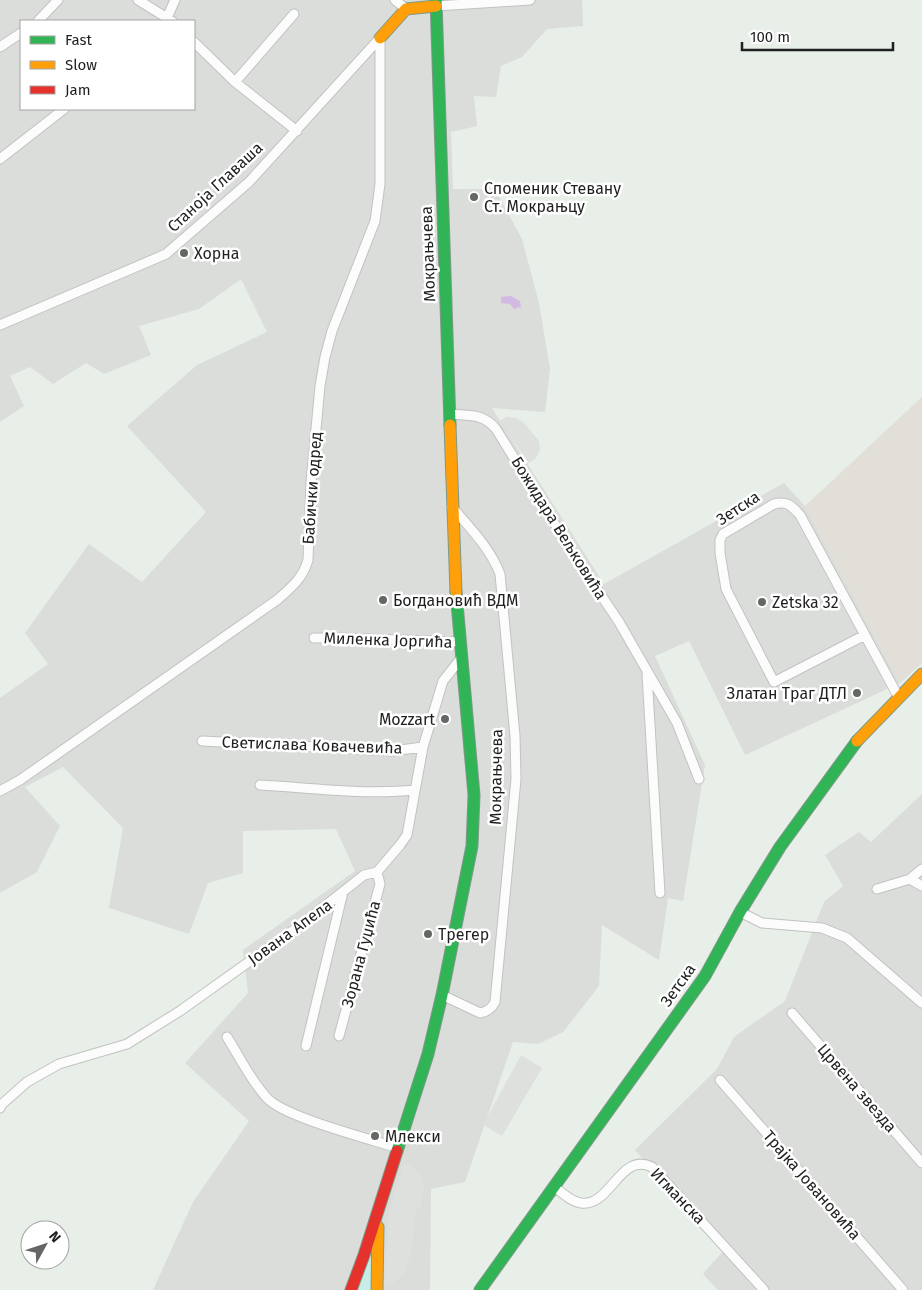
<svg xmlns="http://www.w3.org/2000/svg" width="922" height="1290" viewBox="0 0 922 1290" font-family="'Fira Sans',sans-serif">
<style>
.residential{fill:#daddd9;fill-rule:evenodd}
.industrial{fill:#e1dfd7}
.grass{fill:#c6ede6}
.parking{fill:#dee0de}
.water{fill:#d2bae2}
.lines{fill:none;stroke-linecap:round;stroke-linejoin:round}
.street-casing{stroke:#c0c3c0;stroke-width:11}
.fast-casing{stroke:#7f998a;stroke-width:13}
.slow-casing{stroke:#7f998a;stroke-width:13}
.jam-casing{stroke:#7f998a;stroke-width:13}
.street{stroke:#fcfcfc;stroke-width:9}
.fast{stroke:#30b455;stroke-width:11}
.slow{stroke:#ff9f0a;stroke-width:11}
.jam{stroke:#e5322d;stroke-width:11}
.poi-dot{fill:#656765;stroke:#fff;stroke-width:2}
.labels{text-anchor:middle;dominant-baseline:central;stroke-width:5;stroke-linejoin:round;paint-order:stroke}
.street-label{font-size:16px;fill:#1f1f1f;stroke:#fff}
.poi-label{font-size:16px;fill:#1f1f1f;stroke:#fff;text-anchor:start}
</style>
<rect width="100%" height="100%" fill="#e8eee8"/>
<path class="residential" d="M 0,0 L 582,0 L 583,26 L 547,29 L 522,57 L 501,66 L 496,97 L 474,96 L 477,126 L 451,132 L 453,189 L 495,189 L 522,239 L 539,303 L 550,369 L 545,412 L 492,408 L 604,584 L 784,483 L 805,506 L 900,683 L 745,755 L 689,641 L 655,656 L 705,765 L 683,901 L 668,898 L 659,960 L 602,925 L 599,986 L 563,1032 L 538,1044 L 513,1042 L 465,1182 L 431,1189 L 430,1290 L 153,1290 L 193,1202 L 249,1121 L 185,1063 L 248,993 L 243,950 L 355,871 L 336,829 L 243,831 L 243,873 L 208,883 L 189,934 L 109,908 L 123,828 L 63,767 L 25,787 L 60,826 L 37,872 L 0,893 L 0,698 L 48,664 L 25,633 L 89,544 L 142,582 L 206,512 L 127,426 L 197,365 L 267,332 L 241,279 L 199,309 L 139,326 L 151,355 L 104,374 L 86,363 L 53,384 L 30,367 L 10,376 L 24,406 L 0,422 ZM 21,21 L 194,21 L 194,109 L 21,109 Z
M 922,794 L 922,1290 L 718,1290 L 703,1274 L 724,1250 L 635,1150 L 717,1069 L 734,1037 L 785,1001 L 824,902 L 843,886 L 825,855 L 859,832 L 871,842 Z"/>
<path class="industrial" d="M 922,397 L 922,663 L 900,683 L 805,506 Z"/>
<path class="grass" d="M 371,1251 L 372,1290 L 359,1290 Z"/>
<path class="parking" d="M 507,417 L 517,418 L 525,424 L 539,441 L 540,450 L 536,458 L 529,463 L 499,421 Z
M 521,1055 L 542,1068 L 502,1136 L 483,1125 Z
M 404,1163 L 412,1167 L 423,1178 L 424,1187 L 421,1206 L 416,1211 L 411,1252 L 406,1271 L 393,1283 L 385,1283 L 389,1212 Z"/>
<path class="water" d="M 511,296 L 520,301 L 521,307 L 514,309 L 510,304 L 501,303 L 501,297 Z"/>
<g class="lines">
<defs>
<path id="street" d="M 138,0 L 172,21
M 395,0 L 406,9
M 436,6 L 530,0
M 166,20 L 175,0
M 38,21 L 58,0
M 194,42 L 235,82 L 297,131
M 0,47 L 21,33
M 235,82 L 294,14
M 0,159 L 64,109
M 0,325 L 166,254 L 249,182 L 380,38
M 450,414 C 469,416 483,413 496,429 L 571,550 L 619,622 L 677,723 L 699,779
M 865,635 L 774,682 L 726,589 L 720,553 L 720,540 L 723,534 L 774,504 C 787,501 791,505 800,515 L 899,698
M 314,638 L 338,638 L 461,642
M 647,674 L 660,893
M 202,741 L 392,751 L 423,747
M 260,785 C 312,788 363,795 415,790
M 0,791 L 20,780 L 277,600 C 291,588 303,578 308,560 L 311,482 L 320,386 L 325,357 L 332,331 L 375,221 L 380,184 L 380,38
M 910,879 L 922,869
M 877,889 L 910,879 L 922,886
M 740,912 L 762,923 L 822,928 L 847,938 L 922,1003
M 442,995 L 480,1013 C 487,1012 492,1008 495,1002 L 516,779 L 515,736 L 500,574 C 490,548 470,528 452,507
M 792,1013 L 922,1163
M 339,1036 L 380,884 L 377,872
M 227,1037 C 239,1056 251,1081 267,1098 C 284,1117 370,1139 398,1148
M 306,1046 L 343,892
M 720,1080 L 903,1290
M 0,1108 L 2,1104 L 27,1082 L 59,1064 L 127,1044 L 180,1011 L 302,924 L 364,875 L 377,872 L 400,845 L 407,835 L 423,747 L 443,681 L 462,657
M 554,1187 C 562,1192 571,1202 581,1203 C 611,1207 620,1151 652,1167 L 764,1290"/>
<path id="fast" d="M 436,0 L 450,425
M 397,1151 L 428,1054 L 442,995 L 472,846 L 474,795 L 456,592
M 480,1290 L 705,976 L 740,912 L 780,847 L 857,741"/>
<path id="slow" d="M 380,38 L 406,9 L 436,6
M 450,425 L 456,592
M 857,741 L 922,674
M 377,1290 L 378,1227"/>
<path id="jam" d="M 351,1290 L 364,1255 L 397,1151"/>
</defs>
<use href="#street" class="street-casing"/>
<use href="#fast" class="fast-casing"/>
<use href="#slow" class="slow-casing"/>
<use href="#jam" class="jam-casing"/>
<use href="#street" class="street"/>
<use href="#fast" class="fast"/>
<use href="#slow" class="slow"/>
<use href="#jam" class="jam"/>
</g>
<g class="poi-dot">
<circle cx="474" cy="197" r="5"/>
<circle cx="184" cy="253" r="5"/>
<circle cx="383" cy="600" r="5"/>
<circle cx="762" cy="602" r="5"/>
<circle cx="857" cy="693" r="5"/>
<circle cx="445" cy="719" r="5"/>
<circle cx="428" cy="934" r="5"/>
<circle cx="375" cy="1136" r="5"/>
</g>
<g class="labels">
<g class="street-label">
<text transform="translate(215 187) rotate(-43)">Станоја Главаша</text>
<text transform="translate(428 254) rotate(-92)">Мокрањчева</text>
<text transform="translate(312 488) rotate(-86)">Бабички одред</text>
<text transform="translate(738 508) rotate(-33)">Зетска</text>
<text transform="translate(559 528) rotate(58)">Божидара Вељковића</text>
<text transform="translate(388 640) rotate(2)">Миленка Јоргића</text>
<text transform="translate(312 745) rotate(2)">Светислава Ковачевића</text>
<text transform="translate(496 777) rotate(-89)">Мокрањчева</text>
<text transform="translate(290 932) rotate(-36)">Јована Апела</text>
<text transform="translate(361 954) rotate(-75)">Зорана Гуџића</text>
<text transform="translate(678 985) rotate(-55)">Зетска</text>
<text transform="translate(857 1088) rotate(49)">Црвена звезда</text>
<text transform="translate(812 1185) rotate(49)">Трајка Јовановића</text>
<text transform="translate(678 1196) rotate(46)">Игманска</text>
</g>
<g class="poi-label">
<text x="484" y="188">Споменик Стевану<tspan x="484" dy="18">Ст. Мокрањцу</tspan></text>
<text x="194" y="253">Хорна</text>
<text x="393" y="600">Богдановић ВДМ</text>
<text x="772" y="602">Zetska 32</text>
<text x="847" y="693" text-anchor="end">Златан Траг ДТЛ</text>
<text x="435" y="719" text-anchor="end">Mozzart</text>
<text x="438" y="934">Трегер</text>
<text x="385" y="1136">Млекси</text>
</g>
</g>
<rect x="20" y="20" width="175" height="90" fill="#ffffff" stroke="#a5a5a5"/>
<rect x="30" y="36" width="25" height="8" fill="#30b455" stroke="#a5a5a5"/>
<text x="65" y="45" font-size="15" fill="#1f1f1f">Fast</text>
<rect x="30" y="61" width="25" height="8" fill="#ff9f0a" stroke="#a5a5a5"/>
<text x="65" y="70" font-size="15" fill="#1f1f1f">Slow</text>
<rect x="30" y="86" width="25" height="8" fill="#e5322d" stroke="#a5a5a5"/>
<text x="65" y="95" font-size="15" fill="#1f1f1f">Jam</text>
<g transform="translate(45 1245) rotate(50)"><circle r="24" fill="#ffffff" stroke="#a5a5a5"/>
<path d="M0-4L9 19L0 12L-9 19Z" fill="#656765"/>
<text y="-8" font-size="14" font-weight="bold" text-anchor="middle" fill="#1f1f1f">N</text>
</g>
<path d="M742 42v8h151v-8" fill="none" stroke="#1f1f1f" stroke-width="2.5"/>
<text x="750" y="42" font-size="15" fill="#1f1f1f" stroke="#ffffff" stroke-width="4" paint-order="stroke">100 m</text>
</svg>
